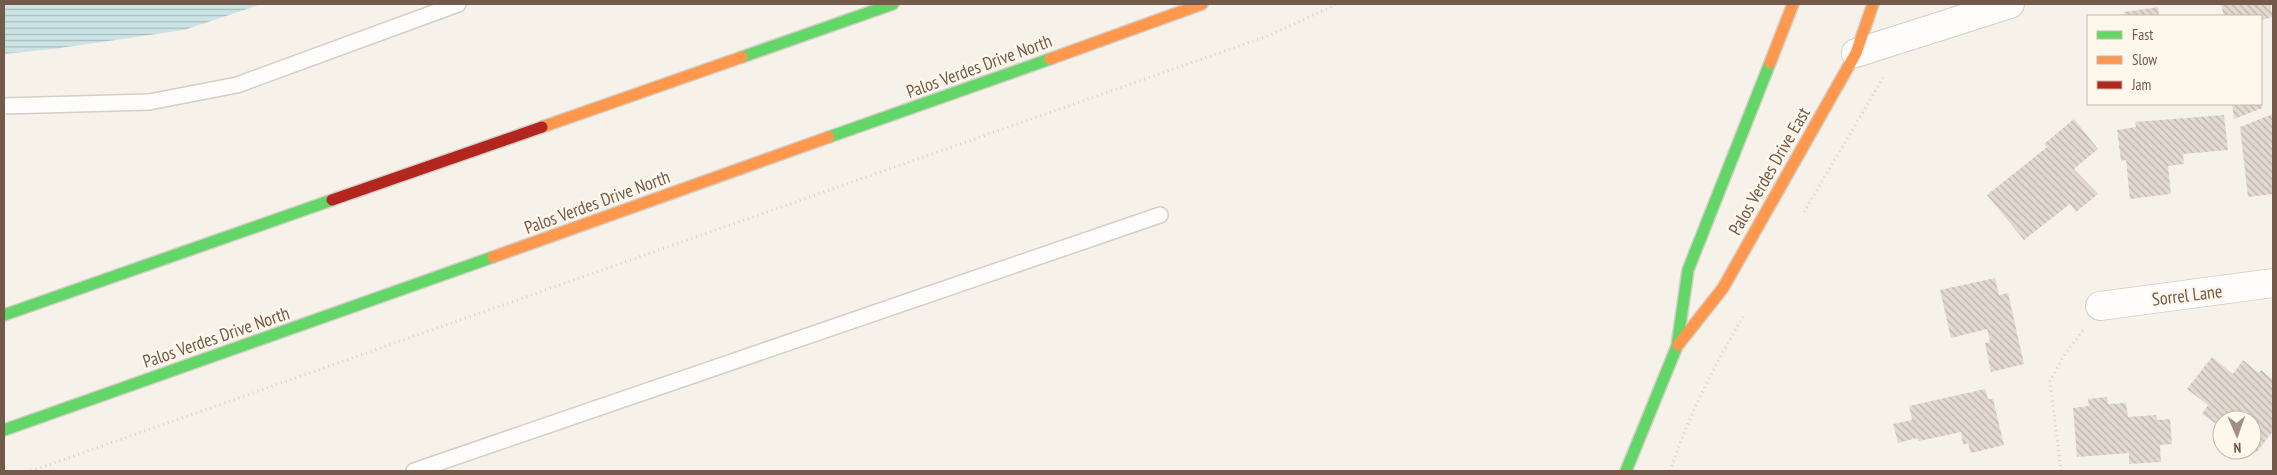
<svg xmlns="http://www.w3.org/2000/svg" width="2277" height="475" viewBox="0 0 2277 475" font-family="'PT Sans Narrow',sans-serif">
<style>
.water{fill:url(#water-rules)}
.building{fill:url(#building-back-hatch)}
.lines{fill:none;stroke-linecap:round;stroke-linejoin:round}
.lane-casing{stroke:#d4cec7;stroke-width:18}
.street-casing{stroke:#d4cec7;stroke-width:30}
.fast-casing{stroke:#d5cec6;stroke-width:14}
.slow-casing{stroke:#d5cec6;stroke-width:14}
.jam-casing{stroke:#d5cec6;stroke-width:14}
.path{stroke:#d7d0cb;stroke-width:3;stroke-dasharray:1 4;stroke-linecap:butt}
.lane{stroke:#fefdfc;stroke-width:15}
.street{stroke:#fefdfc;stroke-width:28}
.fast{stroke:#63d668;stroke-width:11}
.slow{stroke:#ff974d;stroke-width:11}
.jam{stroke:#b3261e;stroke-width:11}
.labels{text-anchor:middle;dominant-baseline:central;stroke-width:4.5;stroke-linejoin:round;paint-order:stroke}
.street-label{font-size:18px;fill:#735a4b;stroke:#fef7eb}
</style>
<defs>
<pattern id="water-rules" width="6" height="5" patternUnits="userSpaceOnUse" patternTransform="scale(1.25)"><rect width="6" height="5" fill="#cce4e6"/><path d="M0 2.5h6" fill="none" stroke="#aabcbc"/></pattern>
<pattern id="building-back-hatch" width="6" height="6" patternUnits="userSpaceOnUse" patternTransform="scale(1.25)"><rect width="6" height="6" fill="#e2dad1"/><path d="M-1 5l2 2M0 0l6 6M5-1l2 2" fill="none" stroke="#bcb4ac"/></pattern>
</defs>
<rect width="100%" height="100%" fill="#f6f2ea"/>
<path class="water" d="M 4,4 L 262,4 L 184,30 L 53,49 L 4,54 Z"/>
<path class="building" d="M 2221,4 L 2270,4 L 2273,17 L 2261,20 L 2261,16 L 2224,16 Z
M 2158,7 L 2159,16 L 2124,16 L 2124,12 Z
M 2232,104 L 2261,104 L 2262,108 L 2234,119 Z
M 2273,114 L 2273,194 L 2248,197 L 2240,127 Z
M 2224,115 L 2228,150 L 2183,154 L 2184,164 L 2168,166 L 2171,194 L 2130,199 L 2126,160 L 2121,161 L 2117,130 L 2136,127 L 2135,122 Z
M 2074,119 L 2098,149 L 2074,169 L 2098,194 L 2076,212 L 2070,204 L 2024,240 L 1987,195 L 2047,147 L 2044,144 Z
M 1995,278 L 1999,295 L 2008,293 L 2024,364 L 1991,372 L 1985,343 L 1990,342 L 1987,329 L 1951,338 L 1940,290 Z
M 2212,357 L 2233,374 L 2243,360 L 2259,373 L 2261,370 L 2273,380 L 2273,431 L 2256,453 L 2252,450 L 2248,456 L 2240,450 L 2252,450 L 2252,420 L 2222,420 L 2222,428 L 2202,414 L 2208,405 L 2187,389 Z
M 1985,389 L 1988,399 L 1993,399 L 2004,445 L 1971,453 L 1968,443 L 1963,445 L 1961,432 L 1919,441 L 1917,438 L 1898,443 L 1893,424 L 1912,420 L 1909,406 Z
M 2107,397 L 2108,404 L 2126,403 L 2128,417 L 2156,415 L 2157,420 L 2170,419 L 2172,444 L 2160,445 L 2161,462 L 2129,464 L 2129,453 L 2077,457 L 2073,408 L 2089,406 L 2088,399 Z"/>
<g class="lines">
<defs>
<path id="lane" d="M 4,106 L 149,102 L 237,85 L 458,4
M 414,471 L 1160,215"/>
<path id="street" d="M 1856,53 L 2010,4
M 2100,306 L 2273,283"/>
<path id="fast" d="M 742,57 L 893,4
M 829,137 L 1050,59
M 4,315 L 332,200
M 4,430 L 493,257
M 1626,471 L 1677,346 L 1688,270 L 1770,63"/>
<path id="slow" d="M 1050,59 L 1202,4
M 1770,63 L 1793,4
M 542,127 L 742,57
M 493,257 L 829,137
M 1678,345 L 1723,288 L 1856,53 L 1873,4"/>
<path id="jam" d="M 332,200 L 542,127"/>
</defs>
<use href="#lane" class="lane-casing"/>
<use href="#street" class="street-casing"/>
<use href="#fast" class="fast-casing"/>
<use href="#slow" class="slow-casing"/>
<use href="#jam" class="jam-casing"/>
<path class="path" d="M 1804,212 L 1883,78
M 31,471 L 1270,35 L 1337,4
M 1670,471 C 1688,417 1715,364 1744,315
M 2061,471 L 2050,381 L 2063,357 L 2083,330"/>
<use href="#lane" class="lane"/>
<use href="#street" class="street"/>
<use href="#fast" class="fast"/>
<use href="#slow" class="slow"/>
<use href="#jam" class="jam"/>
</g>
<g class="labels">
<g class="street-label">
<text transform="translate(979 66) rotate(-20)">Palos Verdes Drive North</text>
<text transform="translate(1769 171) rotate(-60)">Palos Verdes Drive East</text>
<text transform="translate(597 202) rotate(-20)">Palos Verdes Drive North</text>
<text transform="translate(2187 295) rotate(-7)">Sorrel Lane</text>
<text transform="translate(216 337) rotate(-19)">Palos Verdes Drive North</text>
</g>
</g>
<rect width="2277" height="475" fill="none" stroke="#735a4b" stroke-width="10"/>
<rect x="2087" y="15" width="175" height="90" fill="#fef7eb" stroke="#c6b8ab"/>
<rect x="2097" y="31" width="25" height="8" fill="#63d668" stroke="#c6b8ab"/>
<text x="2132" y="40" font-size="15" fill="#735a4b">Fast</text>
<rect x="2097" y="56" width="25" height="8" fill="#ff974d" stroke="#c6b8ab"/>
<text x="2132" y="65" font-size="15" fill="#735a4b">Slow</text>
<rect x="2097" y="81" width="25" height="8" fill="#b3261e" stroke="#c6b8ab"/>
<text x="2132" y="90" font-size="15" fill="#735a4b">Jam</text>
<g transform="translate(2237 435) rotate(178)"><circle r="24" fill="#fef7eb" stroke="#c6b8ab"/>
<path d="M0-4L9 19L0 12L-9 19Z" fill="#a18f83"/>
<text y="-8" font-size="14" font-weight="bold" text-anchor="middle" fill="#735a4b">N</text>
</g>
</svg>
